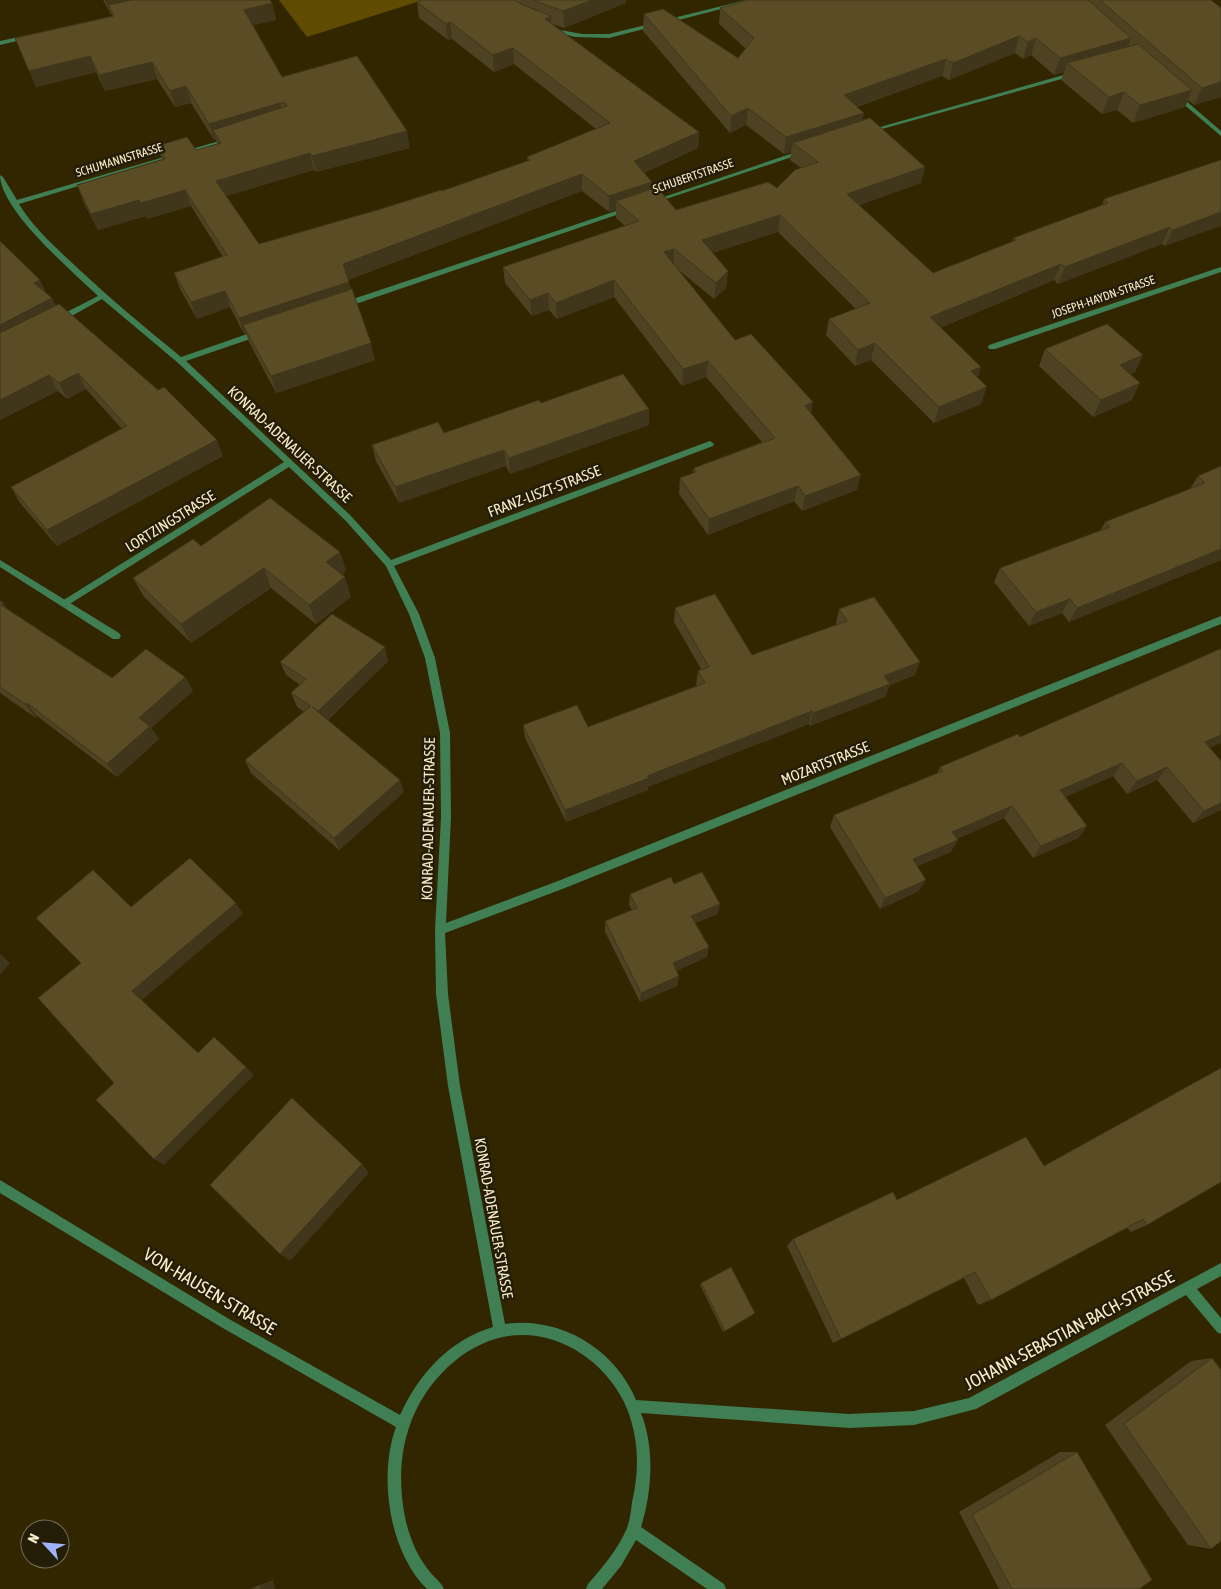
<svg xmlns="http://www.w3.org/2000/svg" width="1221" height="1589" viewBox="0 0 1221 1589" font-family="'Asap Condensed',sans-serif">
<style>
.green{fill:#5f4c02}
.lines{fill:none;stroke-linecap:round;stroke-linejoin:round}
.service{fill:#407e53;fill-rule:evenodd}
.minor{fill:#407e53;fill-rule:evenodd}
.wall{fill:#4d4221}
.shaded-wall{fill:#3f361b}
.building{fill:#5a4d26;stroke:#3f361b}
.labels{text-anchor:middle;dominant-baseline:central;stroke-width:5;stroke-linejoin:round;paint-order:stroke}
.far-street-label{font-size:12px;fill:#f9edcb;stroke:#241d07}
.street-label{font-size:15px;fill:#f9edcb;stroke:#241d07}
.near-street-label{font-size:18px;fill:#f9edcb;stroke:#241d07}
</style>
<rect width="100%" height="100%" fill="#312600"/>
<path class="green" d="M 279,0 L 423,0 L 307,37 Z"/>
<g class="lines">
<path class="service" d="M 0,560 L 119,633 L 121,636 L 119,639 L 113,639 L 0,567 Z"/>
<path class="minor" d="M 746,0 L 756,0 L 609,38 L 575,37 L 552,31 L 555,29 L 582,34 L 609,34 Z
M 28,35 L 30,36 L 30,38 L 0,45 L 0,41 Z
M 1074,72 L 1077,74 L 1076,75 L 871,132 L 866,131 Z
M 1174,94 L 1178,94 L 1221,131 L 1221,136 L 1174,96 Z
M 226,139 L 231,140 L 19,204 C 32,226 52,244 70,261 C 106,295 143,326 181,357 L 256,331 L 262,331 L 262,335 L 186,361 L 351,516 L 391,560 L 707,442 L 710,441 L 714,444 L 713,446 L 394,566 L 419,614 L 435,658 L 450,733 L 451,817 L 446,923 L 558,881 L 1221,616 L 1221,624 L 565,888 L 445,933 L 448,994 L 460,1086 L 505,1324 C 560,1316 615,1349 636,1400 L 849,1414 L 914,1411 L 969,1398 L 1221,1263 L 1221,1276 L 1197,1289 L 1221,1318 L 1221,1334 L 1217,1332 L 1186,1295 L 976,1409 L 914,1425 L 849,1428 L 641,1413 C 655,1448 652,1492 641,1527 L 724,1584 L 726,1589 L 707,1589 L 636,1540 L 621,1566 L 602,1589 L 586,1589 L 588,1584 C 603,1567 618,1549 627,1528 C 630,1520 631,1511 632,1502 C 640,1469 639,1434 624,1402 C 599,1351 537,1318 482,1344 C 461,1353 444,1369 430,1387 C 402,1425 396,1471 405,1517 C 409,1537 417,1556 430,1572 C 435,1578 441,1582 444,1589 L 427,1589 C 389,1552 378,1476 396,1427 L 221,1327 L 0,1193 L 0,1180 L 229,1319 L 400,1415 C 419,1374 449,1340 493,1327 L 448,1086 L 436,994 L 435,930 L 441,817 L 440,733 L 425,658 L 409,614 L 386,566 L 345,520 L 289,467 L 68,605 L 65,607 L 60,603 L 62,601 L 284,462 L 177,362 L 102,299 L 61,322 L 55,322 L 55,318 L 98,296 C 72,271 0,210 0,175 L 3,177 L 17,200 Z
M 802,150 L 805,152 L 804,153 L 654,203 L 649,202 Z
M 625,208 L 631,210 L 347,307 L 344,307 L 340,305 L 341,303 Z
M 1221,267 L 1221,272 L 995,349 L 989,349 L 988,347 L 989,345 Z"/>
</g>
<path class="wall" d="M 103,0 L 270,0 L 272,3 L 276,20 L 253,25 L 282,77 L 410,148 L 316,172 L 314,170 L 226,196 L 259,244 L 442,191 L 528,161 L 527,157 L 596,129 L 514,64 L 494,72 L 452,39 L 448,40 L 419,18 L 417,2 L 421,0 L 626,0 L 626,3 L 564,28 L 552,24 L 699,132 L 698,148 L 644,173 L 652,182 L 652,189 L 676,210 L 777,188 L 801,168 L 790,160 L 791,152 L 784,154 L 746,125 L 730,133 L 643,31 L 644,14 L 738,58 L 746,49 L 719,24 L 720,8 L 748,0 L 1211,0 L 1221,8 L 1221,97 L 1194,105 L 1188,100 L 1185,107 L 1133,123 L 1117,110 L 1102,114 L 1061,80 L 1064,72 L 1054,75 L 1031,55 L 1023,59 L 1015,53 L 949,80 L 942,76 L 857,107 L 863,121 L 925,167 L 921,183 L 859,205 L 933,273 L 1012,242 L 1013,238 L 1102,205 L 1104,199 L 1221,160 L 1165,246 L 1162,244 L 1058,284 L 1054,280 L 940,328 L 978,378 L 981,404 L 934,423 L 871,360 L 855,366 L 826,335 L 829,319 L 856,309 L 778,232 L 712,253 L 728,271 L 726,288 L 714,299 L 676,268 L 735,340 L 811,413 L 857,490 L 802,511 L 794,501 L 708,535 L 679,494 L 680,478 L 693,473 L 694,468 L 762,442 L 706,377 L 682,386 L 614,297 L 557,319 L 549,310 L 532,316 L 505,283 L 503,267 L 625,226 L 616,218 L 616,210 L 609,212 L 582,191 L 348,280 L 351,290 L 375,360 L 276,393 L 249,342 L 246,333 L 244,334 L 230,307 L 197,319 L 180,289 L 174,273 L 223,257 L 191,206 L 147,219 L 146,216 L 98,230 L 83,201 L 77,185 L 162,159 L 157,146 L 196,150 L 217,145 L 216,139 L 214,140 L 191,103 L 175,107 L 157,79 L 105,91 L 96,72 L 36,87 L 15,38 L 112,16 L 112,15 L 111,15 Z
M 46,293 L 55,305 L 223,456 L 57,546 L 20,503 L 11,487 L 122,429 L 86,389 L 67,399 L 58,391 L 0,420 Z
M 1045,349 L 1143,355 L 1135,372 L 1130,374 L 1132,400 L 1093,417 L 1039,366 Z
M 541,403 L 649,425 L 510,474 L 506,466 L 399,503 L 376,461 L 372,445 L 444,433 Z
M 1221,466 L 1221,560 L 1069,622 L 1062,613 L 1029,626 L 994,582 L 1000,568 L 1100,531 L 1105,522 L 1190,489 L 1198,476 Z
M 201,546 L 340,552 L 346,571 L 342,575 L 351,597 L 316,624 L 271,588 L 191,643 L 144,597 L 133,578 Z
M 0,601 L 3,603 L 8,610 L 112,678 L 185,677 L 193,691 L 151,728 L 159,739 L 117,777 L 37,716 L 36,718 L 0,693 Z
M 675,608 L 752,655 L 837,625 L 836,623 L 839,609 L 915,675 L 890,685 L 885,697 L 810,726 L 809,724 L 648,787 L 648,790 L 566,822 L 525,738 L 523,725 L 588,727 L 697,686 L 696,684 L 698,671 L 701,669 L 674,622 Z
M 388,661 L 328,720 L 404,792 L 339,850 L 251,773 L 245,760 L 304,712 L 297,707 L 291,693 L 300,685 L 286,675 L 280,662 Z
M 1020,737 L 1210,748 L 1221,810 L 1193,823 L 1157,780 L 1127,794 L 1113,776 L 1065,797 L 1087,826 L 1078,838 L 1033,858 L 1004,818 L 957,839 L 951,852 L 917,866 L 919,891 L 880,909 L 830,827 L 834,815 L 937,773 L 940,767 Z
M 674,884 L 718,914 L 695,923 L 707,957 L 676,971 L 679,976 L 677,986 L 640,1002 L 605,932 L 605,921 L 632,910 L 629,905 L 630,894 Z
M 1221,1068 L 1147,1225 L 1131,1232 L 1127,1228 L 991,1300 L 978,1305 L 964,1278 L 833,1343 L 787,1246 L 793,1239 L 897,1200 L 1044,1166 Z
M 701,1283 L 753,1315 L 723,1332 L 700,1285 Z
M 1212,1358 L 1211,1549 L 1188,1545 L 1105,1425 L 1191,1361 Z
M 1060,1452 L 1077,1452 L 1139,1589 L 999,1589 L 959,1512 Z"/>
<path class="shaded-wall" d="M 105,0 L 180,0 L 108,5 L 112,15 L 111,15 Z
M 592,0 L 626,0 L 626,3 L 564,28 L 563,11 Z
M 272,3 L 276,20 L 248,26 L 244,10 Z
M 551,16 L 552,32 L 545,19 Z
M 450,22 L 452,39 L 448,40 L 446,24 Z
M 1019,36 L 1015,53 L 949,80 L 953,63 Z
M 1036,38 L 1031,55 L 1023,59 L 1028,42 Z
M 1131,38 L 1125,55 L 1067,63 L 1064,72 L 1054,75 L 1060,58 Z
M 513,48 L 514,64 L 494,72 L 493,55 Z
M 90,56 L 96,72 L 36,87 L 29,71 Z
M 946,59 L 942,76 L 841,112 L 844,95 Z
M 152,62 L 157,79 L 105,91 L 99,75 Z
M 1221,82 L 1221,97 L 1194,105 L 1202,88 Z
M 186,86 L 191,103 L 175,107 L 170,91 Z
M 1192,90 L 1185,107 L 1133,123 L 1140,105 Z
M 1124,92 L 1117,110 L 1102,114 L 1109,97 Z
M 280,103 L 284,119 L 213,130 L 216,139 L 214,140 L 209,124 Z
M 748,108 L 746,125 L 730,133 L 731,116 Z
M 864,113 L 861,130 L 793,143 L 791,152 L 784,154 L 786,137 Z
M 407,131 L 410,148 L 316,172 L 312,156 Z
M 699,132 L 698,148 L 634,178 L 634,161 Z
M 310,153 L 314,170 L 221,197 L 216,181 Z
M 925,167 L 921,183 L 844,211 L 847,194 Z
M 582,174 L 582,191 L 346,280 L 343,264 Z
M 652,182 L 651,198 L 616,201 L 616,210 L 609,212 L 609,196 Z
M 185,190 L 191,206 L 147,219 L 141,203 Z
M 139,200 L 146,216 L 98,230 L 91,214 Z
M 1221,212 L 1221,226 L 1165,246 L 1173,230 Z
M 780,215 L 778,232 L 700,257 L 702,240 Z
M 1170,227 L 1162,244 L 1058,284 L 1065,267 Z
M 674,249 L 674,266 L 664,252 Z
M 1061,264 L 1054,280 L 925,334 L 930,317 Z
M 728,271 L 726,288 L 714,299 L 716,283 Z
M 40,280 L 48,297 L 34,283 Z
M 614,280 L 614,297 L 557,319 L 556,303 Z
M 349,282 L 353,298 L 243,325 L 246,333 L 244,334 L 239,318 Z
M 225,291 L 230,307 L 197,319 L 191,302 Z
M 548,293 L 549,310 L 532,316 L 530,300 Z
M 52,298 L 60,314 L 0,346 L 0,325 Z
M 371,343 L 375,360 L 276,393 L 271,376 Z
M 875,343 L 871,360 L 855,366 L 858,350 Z
M 1143,355 L 1135,372 L 1112,382 L 1120,365 Z
M 708,361 L 706,377 L 682,386 L 683,369 Z
M 981,367 L 976,384 L 971,371 Z
M 78,373 L 86,389 L 67,399 L 59,383 Z
M 49,375 L 58,391 L 0,420 L 0,400 Z
M 1140,383 L 1132,400 L 1093,417 L 1101,400 Z
M 987,387 L 981,404 L 934,423 L 939,407 Z
M 813,402 L 810,419 L 805,406 Z
M 649,409 L 649,425 L 510,474 L 509,458 Z
M 217,440 L 223,456 L 57,546 L 47,530 Z
M 504,450 L 506,466 L 399,503 L 395,487 Z
M 861,475 L 857,490 L 802,511 L 805,496 Z
M 798,486 L 794,501 L 708,535 L 709,519 Z
M 1221,549 L 1221,560 L 1069,622 L 1077,608 Z
M 340,552 L 346,571 L 332,582 L 326,562 Z
M 264,568 L 271,588 L 191,643 L 181,624 Z
M 345,577 L 351,597 L 316,624 L 309,605 Z
M 1070,599 L 1062,613 L 1029,626 L 1036,612 Z
M 3,603 L 14,617 L 1,605 Z
M 385,647 L 388,661 L 324,724 L 318,711 Z
M 920,662 L 915,675 L 890,685 L 885,697 L 810,726 L 813,713 L 884,676 Z
M 185,677 L 193,691 L 151,728 L 159,739 L 117,777 L 107,764 L 139,718 Z
M 27,703 L 37,716 L 36,718 L 25,704 Z
M 812,711 L 809,724 L 648,787 L 648,790 L 566,822 L 565,810 L 647,776 Z
M 1221,735 L 1221,743 L 1194,755 L 1205,742 Z
M 1122,763 L 1113,776 L 1052,803 L 1060,790 Z
M 1167,767 L 1157,780 L 1127,794 L 1137,781 Z
M 400,780 L 404,792 L 339,850 L 334,838 Z
M 1221,803 L 1221,810 L 1193,823 L 1204,811 Z
M 1012,806 L 1004,818 L 946,844 L 952,832 Z
M 1087,826 L 1078,838 L 1033,858 L 1041,846 Z
M 958,840 L 951,852 L 907,871 L 913,859 Z
M 926,880 L 919,891 L 880,909 L 885,898 Z
M 236,903 L 243,914 L 142,1000 L 132,991 Z
M 720,904 L 718,914 L 689,926 L 691,916 Z
M 709,947 L 707,957 L 671,973 L 673,963 Z
M 0,954 L 10,963 L 0,975 Z
M 679,976 L 677,986 L 640,1002 L 641,993 Z
M 246,1067 L 254,1075 L 164,1165 L 154,1159 Z
M 362,1164 L 369,1173 L 290,1261 L 280,1254 Z
M 273,1580 L 275,1589 L 260,1589 L 260,1585 Z"/>
<path class="building" d="M 131,0 L 270,0 L 272,3 L 244,10 L 282,77 L 357,56 L 407,131 L 312,156 L 310,153 L 216,181 L 259,244 L 381,209 L 441,190 L 442,191 L 530,160 L 527,157 L 610,123 L 513,48 L 493,55 L 450,22 L 446,24 L 417,2 L 421,0 L 514,0 L 523,5 L 551,16 L 545,19 L 699,132 L 634,161 L 652,182 L 609,196 L 582,174 L 343,264 L 349,282 L 239,318 L 225,291 L 191,302 L 174,273 L 227,255 L 185,190 L 141,203 L 139,200 L 91,214 L 77,185 L 165,159 L 157,146 L 187,137 L 196,150 L 221,143 L 213,130 L 287,106 L 286,103 L 280,103 L 209,124 L 186,86 L 170,91 L 152,62 L 99,75 L 90,56 L 29,71 L 15,38 L 114,16 L 108,5 Z
M 533,0 L 592,0 L 563,11 Z
M 748,0 L 1088,0 L 1131,38 L 1060,58 L 1036,38 L 1028,42 L 1019,36 L 953,63 L 946,59 L 844,95 L 864,113 L 786,137 L 748,108 L 731,116 L 644,14 L 663,9 L 738,58 L 754,38 L 720,8 Z
M 1100,0 L 1211,0 L 1221,8 L 1221,82 L 1202,88 Z
M 1138,44 L 1192,90 L 1140,105 L 1124,92 L 1109,97 L 1067,63 Z
M 870,118 L 925,167 L 847,194 L 933,273 L 1016,240 L 1013,238 L 1108,203 L 1104,199 L 1221,160 L 1221,212 L 1173,230 L 1170,227 L 1065,267 L 1061,264 L 930,317 L 981,367 L 971,371 L 987,387 L 939,407 L 875,343 L 858,350 L 829,319 L 870,303 L 780,215 L 702,240 L 728,271 L 716,283 L 674,249 L 664,252 L 735,340 L 751,334 L 813,402 L 805,406 L 861,475 L 805,496 L 798,486 L 709,519 L 680,478 L 696,472 L 694,468 L 775,438 L 708,361 L 683,369 L 614,280 L 556,303 L 548,293 L 530,300 L 503,267 L 639,221 L 616,201 L 657,187 L 676,210 L 768,182 L 777,188 L 795,170 L 818,162 L 793,143 Z
M 0,241 L 40,280 L 34,283 L 52,298 L 0,325 Z
M 352,289 L 371,343 L 271,376 L 243,325 Z
M 59,304 L 158,390 L 164,387 L 217,440 L 47,530 L 11,487 L 127,426 L 78,373 L 59,383 L 49,375 L 0,400 L 0,333 Z
M 1107,324 L 1143,355 L 1120,365 L 1140,383 L 1101,400 L 1045,349 Z
M 623,374 L 649,409 L 509,458 L 504,450 L 395,487 L 372,445 L 438,422 L 444,433 L 539,400 L 541,403 Z
M 1221,466 L 1221,549 L 1077,608 L 1070,599 L 1036,612 L 1000,568 L 1110,527 L 1105,522 L 1205,483 L 1198,476 Z
M 270,498 L 340,552 L 326,562 L 345,577 L 309,605 L 264,568 L 181,624 L 133,578 L 193,539 L 201,546 Z
M 715,594 L 752,655 L 847,621 L 839,609 L 874,597 L 920,662 L 884,676 L 890,684 L 813,713 L 812,711 L 647,776 L 649,778 L 565,810 L 523,725 L 577,705 L 588,727 L 705,683 L 698,671 L 709,667 L 675,608 Z
M 0,601 L 3,603 L 1,605 L 112,678 L 146,649 L 185,677 L 139,718 L 150,726 L 107,764 L 27,703 L 25,704 L 0,687 Z
M 332,614 L 385,647 L 318,711 L 312,707 L 400,780 L 334,838 L 245,760 L 311,706 L 291,693 L 306,679 L 280,662 Z
M 1220,649 L 1221,650 L 1221,735 L 1205,742 L 1221,761 L 1221,803 L 1204,811 L 1167,767 L 1137,781 L 1122,763 L 1060,790 L 1087,826 L 1041,846 L 1012,806 L 952,832 L 958,840 L 913,859 L 926,880 L 885,898 L 834,815 L 943,771 L 940,767 L 1018,734 L 1020,737 Z
M 190,858 L 236,903 L 132,991 L 198,1053 L 214,1037 L 246,1067 L 154,1159 L 96,1100 L 114,1083 L 38,998 L 81,963 L 36,918 L 93,870 L 131,907 Z
M 702,872 L 720,904 L 691,916 L 709,947 L 673,963 L 679,976 L 641,993 L 605,921 L 637,908 L 630,894 L 671,877 L 674,884 Z
M 1221,1068 L 1221,1182 L 1147,1225 L 1143,1219 L 991,1300 L 975,1272 L 841,1339 L 793,1239 L 893,1192 L 897,1200 L 1026,1137 L 1044,1166 Z
M 292,1098 L 362,1164 L 280,1254 L 210,1185 Z
M 731,1267 L 755,1313 L 725,1331 L 701,1283 Z
M 1212,1358 L 1221,1370 L 1221,1541 L 1211,1549 L 1124,1424 Z
M 1077,1452 L 1152,1580 L 1139,1589 L 1012,1589 L 972,1515 Z
M 260,1585 L 260,1589 L 251,1589 Z"/>
<g class="labels">
<g class="far-street-label">
<text transform="translate(119 160) rotate(-17)">SCHUMANNSTRASSE</text>
<text transform="translate(693 176) rotate(-19)">SCHUBERTSTRASSE</text>
<text transform="translate(1103 297) rotate(-19)">JOSEPH-HAYDN-STRASSE</text>
</g>
<g class="street-label">
<text transform="translate(290 444) rotate(43)">KONRAD-ADENAUER-STRASSE</text>
<text transform="translate(544 491) rotate(-21)">FRANZ-LISZT-STRASSE</text>
<text transform="translate(170 521) rotate(-32)">LORTZINGSTRASSE</text>
<text transform="translate(825 763) rotate(-22)">MOZARTSTRASSE</text>
<text transform="translate(428 819) rotate(-89)">KONRAD-ADENAUER-STRASSE</text>
<text transform="translate(494 1218) rotate(80)">KONRAD-ADENAUER-STRASSE</text>
</g>
<g class="near-street-label">
<text transform="translate(210 1291) rotate(31)">VON-HAUSEN-STRASSE</text>
<text transform="translate(1069 1330) rotate(-28)">JOHANN-SEBASTIAN-BACH-STRASSE</text>
</g>
</g>
<g transform="translate(45 1544) rotate(296)"><circle r="24" fill="#241d07" stroke="#797055"/>
<path d="M0-4L9 19L0 12L-9 19Z" fill="#9fb3fd"/>
<text y="-8" font-size="14" font-weight="bold" text-anchor="middle" fill="#f9edcb">N</text>
</g>
</svg>
